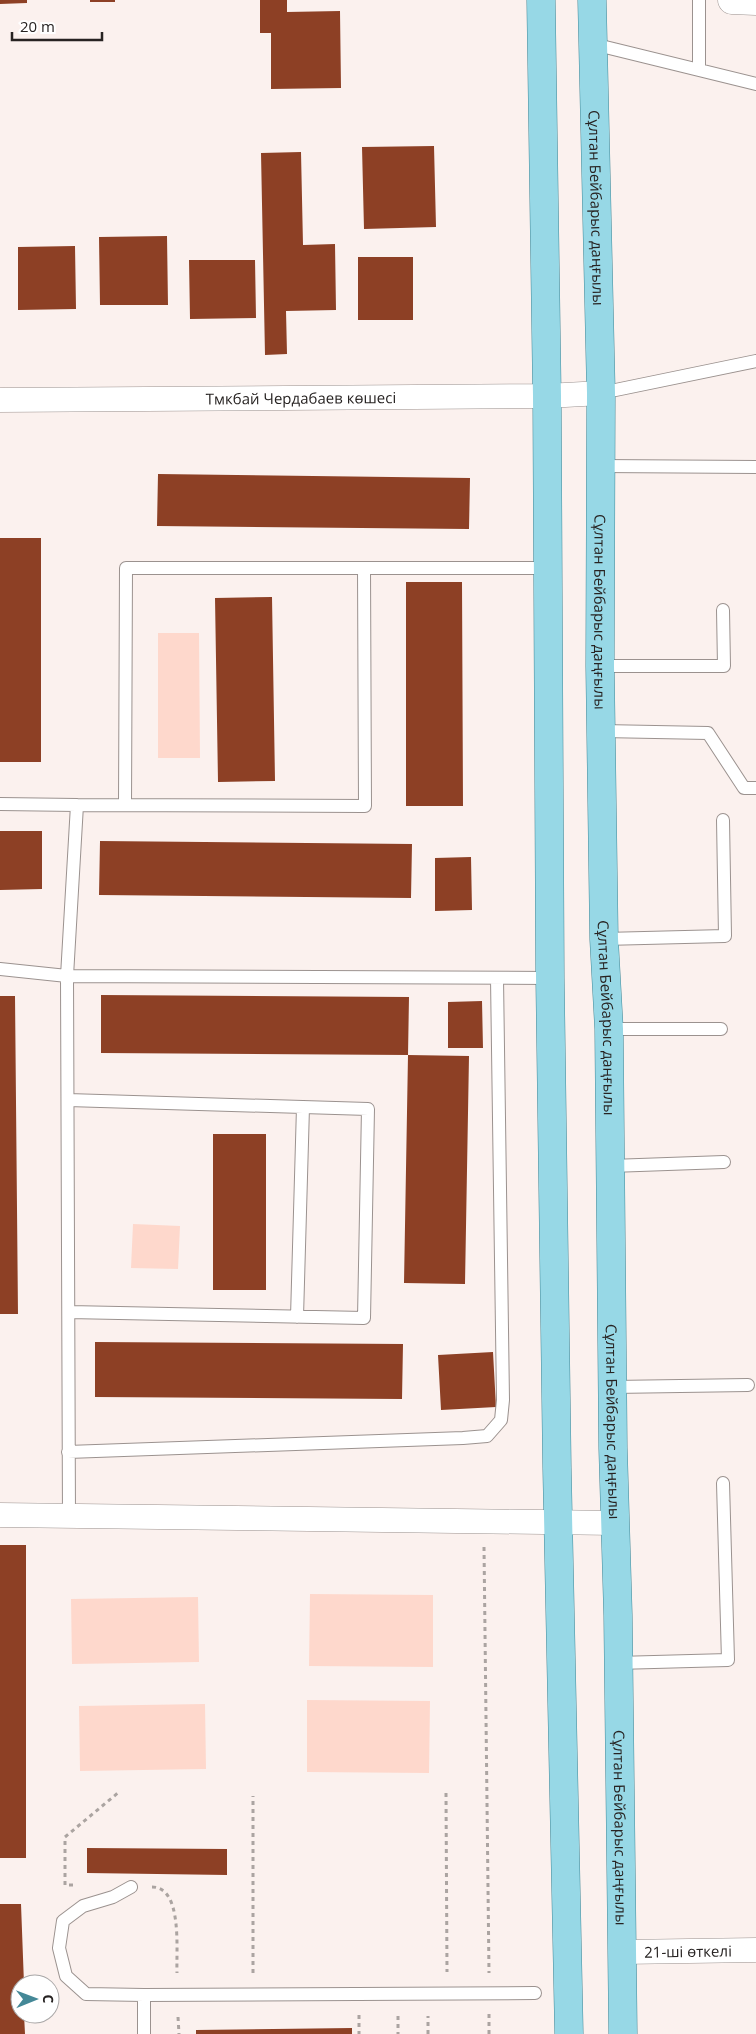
<svg xmlns="http://www.w3.org/2000/svg" width="756" height="2034" viewBox="0 0 756 2034" font-family="'Open Sans',sans-serif">
<style>
.green{fill:#fed8cc}
.building{fill:#8d4025}
.lines{fill:none;stroke-linecap:round;stroke-linejoin:round}
.lane-casing{stroke:#9b928f;stroke-width:14}
.street-casing{stroke:#9b928f;stroke-width:25}
.secondary-casing{stroke:#9b928f;stroke-width:29}
.primary-casing{stroke:#428897;stroke-width:29}
.path{stroke:#aba4a1;stroke-width:3;stroke-dasharray:4 4;stroke-linecap:butt}
.lane{stroke:#fff;stroke-width:12}
.street{stroke:#fff;stroke-width:24}
.secondary{stroke:#fff;stroke-width:28}
.primary{stroke:#97d8e6;stroke-width:28}
.labels{text-anchor:middle;dominant-baseline:central;stroke-width:5;stroke-linejoin:round;paint-order:stroke}
.street-label{font-size:15px;fill:#272322;stroke:#fff}
</style>
<rect width="100%" height="100%" fill="#fbf1ee"/>
<path class="green" d="M 158,633 L 199,633 L 200,758 L 158,758 Z
M 133,1224 L 180,1226 L 178,1269 L 131,1268 Z
M 310,1594 L 433,1595 L 433,1667 L 309,1666 Z
M 198,1597 L 199,1662 L 72,1664 L 71,1599 Z
M 307,1700 L 430,1701 L 429,1773 L 307,1772 Z
M 205,1704 L 206,1769 L 80,1771 L 79,1706 Z"/>
<path class="building" d="M 0,0 L 27,0 L 27,3 L 0,4 Z
M 90,0 L 115,0 L 115,2 L 90,2 Z
M 260,0 L 287,0 L 287,12 L 340,11 L 341,88 L 271,89 L 271,33 L 260,33 Z
M 434,146 L 436,227 L 364,229 L 362,147 Z
M 301,152 L 303,245 L 335,244 L 336,310 L 286,311 L 287,354 L 265,355 L 261,153 Z
M 167,236 L 168,305 L 100,305 L 99,237 Z
M 75,246 L 76,309 L 18,310 L 18,247 Z
M 358,257 L 413,257 L 413,320 L 358,320 Z
M 189,260 L 255,260 L 256,318 L 190,319 Z
M 158,474 L 470,478 L 469,529 L 157,526 Z
M 0,538 L 41,538 L 41,762 L 0,762 Z
M 406,582 L 462,582 L 463,806 L 406,806 Z
M 272,597 L 275,781 L 218,782 L 215,598 Z
M 0,831 L 42,831 L 42,889 L 0,890 Z
M 100,841 L 412,844 L 411,898 L 99,895 Z
M 471,857 L 472,910 L 435,911 L 435,858 Z
M 101,995 L 409,997 L 408,1055 L 469,1056 L 465,1284 L 404,1283 L 408,1055 L 101,1053 Z
M 0,996 L 15,996 L 18,1314 L 0,1314 Z
M 482,1001 L 483,1048 L 448,1048 L 448,1002 Z
M 213,1134 L 266,1134 L 266,1290 L 213,1290 Z
M 95,1342 L 403,1344 L 402,1399 L 95,1397 Z
M 493,1352 L 496,1407 L 441,1410 L 438,1355 Z
M 0,1545 L 26,1545 L 26,1858 L 0,1858 Z
M 87,1848 L 227,1849 L 227,1875 L 87,1873 Z
M 0,1904 L 21,1904 L 24,1984 L 20,1984 L 20,2014 L 24,2014 L 25,2034 L 0,2034 Z
M 352,2028 L 352,2034 L 196,2034 L 196,2030 Z"/>
<g class="lines">
<defs>
<path id="lane" d="M 593,44 L 756,84
M 699,70 L 699,0
M 601,393 L 756,361
M 600,466 L 756,467
M 600,666 L 724,666 L 723,610
M 602,731 L 708,733 L 744,788 L 756,788
M 0,804 L 77,805
M 125,805 L 126,568 L 364,568
M 604,939 L 725,936 L 723,820
M 0,969 L 67,976 L 550,978
M 609,1029 L 721,1029
M 68,1100 L 368,1109 L 364,1318 L 69,1312
M 611,1166 L 724,1162
M 297,1317 L 303,1107
M 613,1387 L 748,1385
M 68,1452 L 463,1438 L 487,1436 L 501,1420 L 503,1400 L 497,978
M 69,1517 L 67,976 L 77,805 L 365,806 L 364,568 L 548,568
M 617,1663 L 728,1660 L 723,1483
M 131,1887 L 113,1897 L 83,1906 L 63,1921 L 59,1948 L 66,1976 L 86,1994 L 144,1995
M 144,2034 L 144,1995 L 535,1993"/>
<g id="street">
<path id="s1" d="M 0,400 L 547,396 L 601,393"/>
<path d="M 0,1515 L 615,1523"/>
<path id="s2" d="M 622,1952 L 756,1950"/>
</g>
<path id="secondary" d="M 732,0 L 756,1"/>
<g id="primary">
<path d="M 541,0 L 547,396 L 550,978 L 557,1468 L 569,2034"/>
<path id="s3" d="M 592,0 L 601,393 L 600,666 L 604,939 L 609,1029 L 613,1448 L 618,1615 L 623,2034"/>
</g>
</defs>
<use href="#lane" class="lane-casing"/>
<use href="#street" class="street-casing"/>
<use href="#secondary" class="secondary-casing"/>
<use href="#primary" class="primary-casing"/>
<path class="path" d="M 484,1547 L 489,1973
M 446,1793 L 447,1972
M 73,1885 L 65,1885 L 65,1837 L 119,1792
M 152,1887 C 183,1887 176,1951 177,1973
M 253,1973 L 253,1796
M 489,2014 L 489,2034
M 359,2015 L 359,2034
M 398,2016 L 398,2034
M 178,2017 L 179,2034
M 428,2034 L 428,2016"/>
<use href="#lane" class="lane"/>
<use href="#street" class="street"/>
<use href="#secondary" class="secondary"/>
<use href="#primary" class="primary"/>
</g>
<g class="labels">
<g class="street-label">
<text stroke="none"><textPath href="#s3" startOffset="208">Сұлтан Бейбарыс даңғылы</textPath></text>
<text stroke="none"><textPath href="#s1" startOffset="301">Тмкбай Чердабаев көшесі</textPath></text>
<text stroke="none"><textPath href="#s3" startOffset="612">Сұлтан Бейбарыс даңғылы</textPath></text>
<text stroke="none"><textPath href="#s3" startOffset="1018">Сұлтан Бейбарыс даңғылы</textPath></text>
<text stroke="none"><textPath href="#s3" startOffset="1422">Сұлтан Бейбарыс даңғылы</textPath></text>
<text stroke="none"><textPath href="#s3" startOffset="1828">Сұлтан Бейбарыс даңғылы</textPath></text>
<text stroke="none"><textPath href="#s2" startOffset="66">21-ші өткелі</textPath></text>
</g>
</g>
<g transform="translate(35 1999) rotate(89)"><circle r="24" fill="#ffffff" stroke="#a9a7a7"/>
<path d="M0-4L9 19L0 12L-9 19Z" fill="#448897"/>
<text y="-8" font-size="14" font-weight="bold" text-anchor="middle" fill="#272322">С</text>
</g>
<path d="M12 32v8h90v-8" fill="none" stroke="#272322" stroke-width="2.5"/>
<text x="20" y="32" font-size="15" fill="#272322" stroke="#ffffff" stroke-width="4" paint-order="stroke">20 m</text>
</svg>
